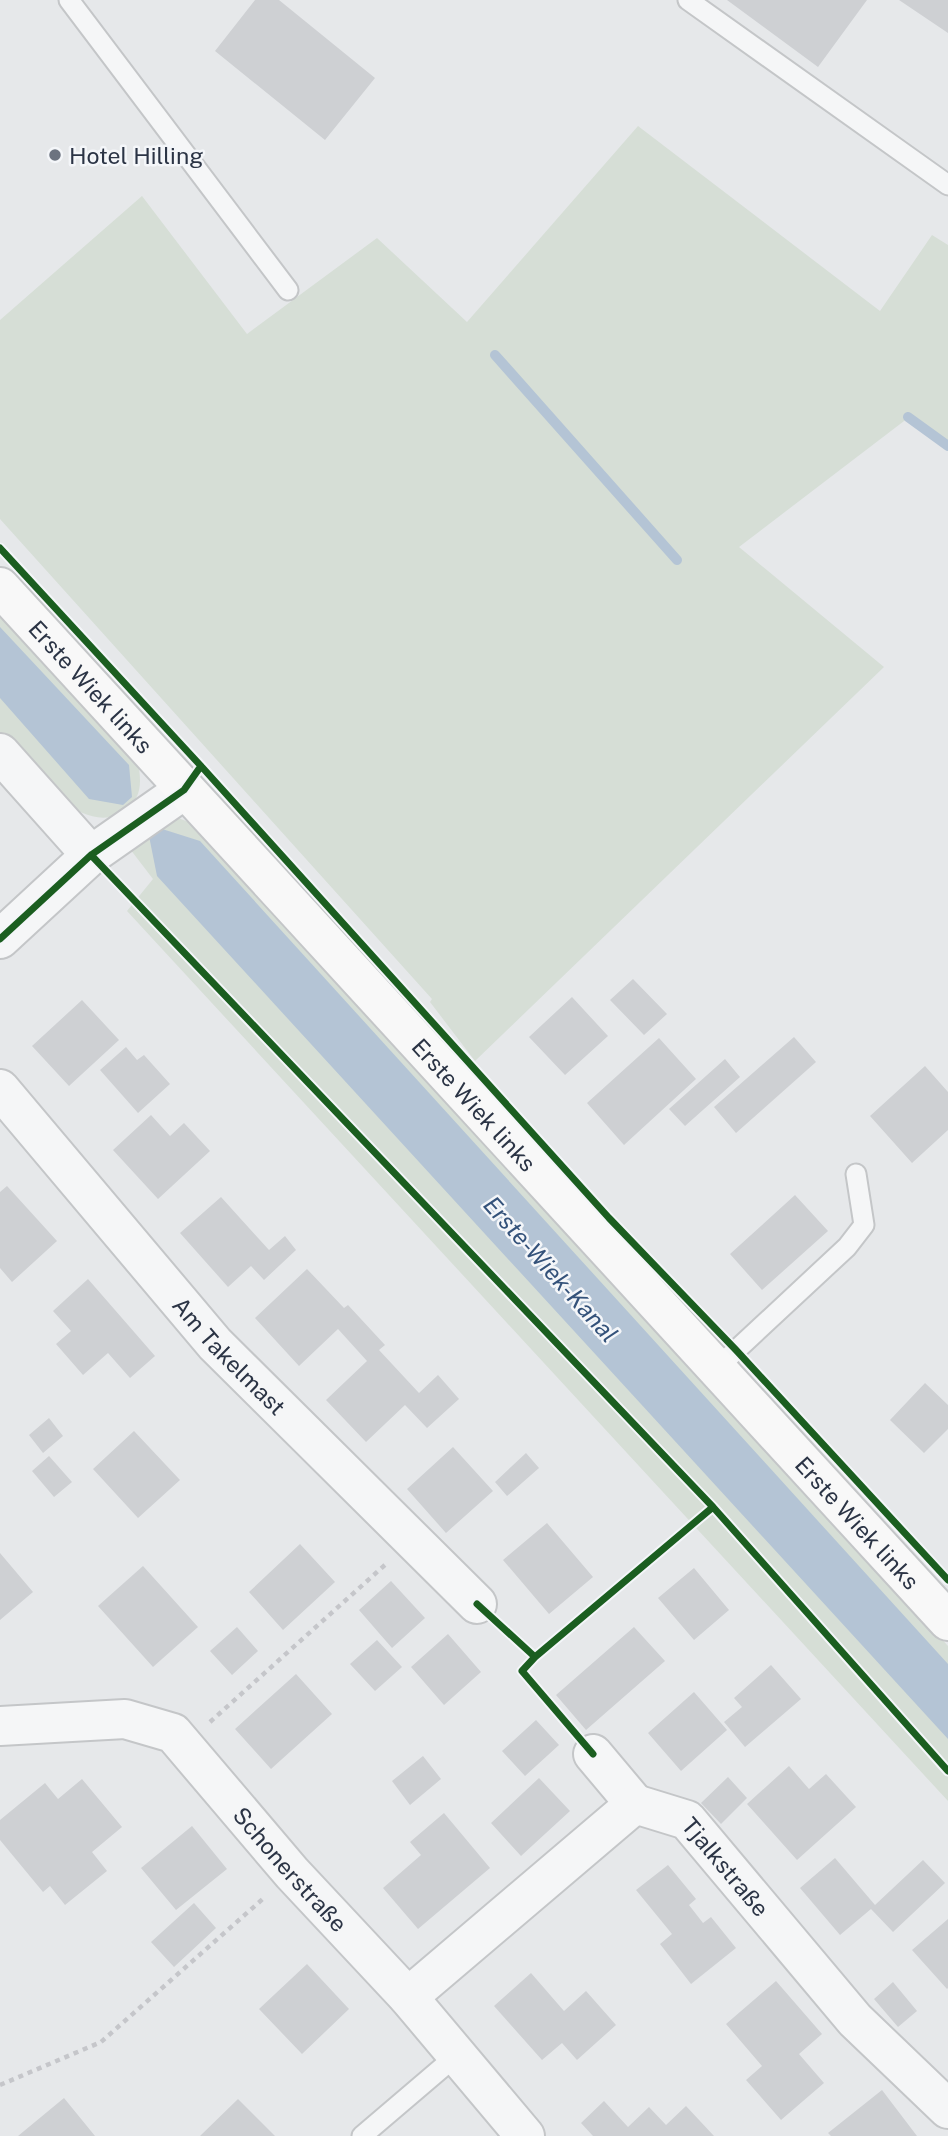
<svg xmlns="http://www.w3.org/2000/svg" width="948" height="2136" viewBox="0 0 948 2136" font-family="'Public Sans',sans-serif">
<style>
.green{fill:#d6ded6}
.water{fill:#b4c4d5}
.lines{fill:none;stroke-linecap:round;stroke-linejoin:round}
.stream{stroke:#b4c4d5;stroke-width:10}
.building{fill:#ced0d3}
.lane-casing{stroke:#c4c6c8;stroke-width:23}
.street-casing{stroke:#c4c6c8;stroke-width:42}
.secondary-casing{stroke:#c4c6c8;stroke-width:42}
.path{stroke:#c5c6ca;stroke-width:4.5;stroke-dasharray:5 5;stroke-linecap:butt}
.lane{stroke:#f5f6f7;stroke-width:19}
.street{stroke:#f5f6f7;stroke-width:38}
.secondary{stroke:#f8f8f8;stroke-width:38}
.cycleway-casing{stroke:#f4f6f9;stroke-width:11}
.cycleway{stroke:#1b5e20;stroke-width:7}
.poi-dot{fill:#6c737f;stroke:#f4f6f9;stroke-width:2.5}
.labels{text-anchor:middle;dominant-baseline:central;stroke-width:5;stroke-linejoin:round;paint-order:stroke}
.poi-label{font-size:23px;fill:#2b3445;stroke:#f4f6f9;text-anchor:start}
.street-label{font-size:23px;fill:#2b3445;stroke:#f4f6f9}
.water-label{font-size:24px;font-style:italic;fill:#34527a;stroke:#f4f6f9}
</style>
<rect width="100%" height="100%" fill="#e6e8ea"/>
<path class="green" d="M 638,126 L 880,311 L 932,235 L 948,245 L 948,446 L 908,418 L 739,547 L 884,667 L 475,1061 L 430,1002 L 432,999 L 0,519 L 0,320 L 142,196 L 247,334 L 377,238 L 467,322 Z
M 0,604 L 137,755 C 140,776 145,794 127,809 C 83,844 26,764 0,734 Z
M 176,817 L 203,828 L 948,1646 L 948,1801 L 127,911 L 153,879 L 130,849 Z"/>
<path class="water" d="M 0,627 L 129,765 L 132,797 L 123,805 L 89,799 L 0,698 Z
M 159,828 L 200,841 L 948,1664 L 948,1739 L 157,876 L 149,836 Z"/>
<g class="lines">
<path class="stream" d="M 495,355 L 677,560
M 908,417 L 948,446"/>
</g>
<path class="building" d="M 255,0 L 279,0 L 375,78 L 325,140 L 215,51 Z
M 727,0 L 867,0 L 818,67 Z
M 899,0 L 948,0 L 948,33 Z
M 633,979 L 667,1014 L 644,1035 L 610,1000 Z
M 572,997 L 608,1036 L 565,1075 L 529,1037 Z
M 82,1000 L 119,1040 L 69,1086 L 32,1046 Z
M 794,1037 L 816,1062 L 736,1133 L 714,1107 Z
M 659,1038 L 696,1079 L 624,1145 L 587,1103 Z
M 126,1047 L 137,1060 L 144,1055 L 170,1084 L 138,1113 L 100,1070 Z
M 725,1059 L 740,1077 L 685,1126 L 669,1109 Z
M 925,1066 L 948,1092 L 948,1130 L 912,1163 L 870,1116 Z
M 151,1115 L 170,1136 L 184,1123 L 210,1151 L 158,1199 L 113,1150 Z
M 7,1186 L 57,1241 L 12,1282 L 0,1268 L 0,1192 Z
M 795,1195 L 828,1231 L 762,1290 L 730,1254 Z
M 221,1197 L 269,1250 L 285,1236 L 296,1250 L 264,1280 L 251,1266 L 228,1287 L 180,1233 Z
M 307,1269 L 344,1308 L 348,1305 L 385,1345 L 379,1350 L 419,1393 L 438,1375 L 459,1399 L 427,1428 L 405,1405 L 366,1442 L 326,1400 L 367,1361 L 338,1329 L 299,1366 L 255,1318 Z
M 88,1279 L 155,1356 L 130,1378 L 108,1353 L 83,1375 L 56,1344 L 71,1331 L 53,1311 Z
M 925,1383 L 948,1405 L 948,1429 L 924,1453 L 890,1420 Z
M 49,1418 L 63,1436 L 43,1453 L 29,1435 Z
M 134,1431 L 180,1480 L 138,1518 L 93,1469 Z
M 453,1447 L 493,1491 L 446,1533 L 407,1489 Z
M 526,1453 L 539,1468 L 507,1496 L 495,1482 Z
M 49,1456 L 72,1482 L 54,1497 L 32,1471 Z
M 547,1523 L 593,1577 L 549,1614 L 503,1560 Z
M 300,1544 L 335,1582 L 283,1630 L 249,1592 Z
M 0,1553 L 33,1592 L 0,1620 Z
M 143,1566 L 198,1627 L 153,1667 L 98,1606 Z
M 694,1568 L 729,1610 L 694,1640 L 658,1598 Z
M 391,1581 L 425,1618 L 392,1648 L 359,1610 Z
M 237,1627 L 258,1651 L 232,1675 L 210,1651 Z
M 634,1627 L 665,1661 L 586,1730 L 556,1695 Z
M 448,1634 L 481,1672 L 444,1705 L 411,1667 Z
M 377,1640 L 402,1667 L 375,1691 L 350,1664 Z
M 771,1665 L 801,1699 L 745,1747 L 724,1722 L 742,1707 L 734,1698 Z
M 296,1674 L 332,1714 L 271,1769 L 235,1729 Z
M 694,1692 L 727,1730 L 681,1771 L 648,1733 Z
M 536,1720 L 559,1745 L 525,1776 L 502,1751 Z
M 423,1756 L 441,1779 L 410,1805 L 392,1781 Z
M 789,1766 L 809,1789 L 826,1774 L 856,1807 L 797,1860 L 747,1804 Z
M 728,1777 L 747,1798 L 721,1824 L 701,1803 Z
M 539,1778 L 570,1811 L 521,1856 L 491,1823 Z
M 82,1779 L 122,1827 L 92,1852 L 107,1871 L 65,1905 L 50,1886 L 43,1892 L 0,1840 L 0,1820 L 45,1783 L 58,1799 Z
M 444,1813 L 490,1868 L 418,1929 L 383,1888 L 421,1855 L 410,1842 Z
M 192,1826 L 227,1869 L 176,1910 L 141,1868 Z
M 835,1858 L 875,1905 L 923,1860 L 945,1883 L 893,1932 L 871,1909 L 840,1935 L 800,1888 Z
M 668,1865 L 696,1899 L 689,1905 L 703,1923 L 711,1917 L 736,1948 L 691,1984 L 660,1944 L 672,1934 L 636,1890 Z
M 194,1903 L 216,1928 L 174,1967 L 151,1942 Z
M 948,1919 L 948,1988 L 947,1989 L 912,1950 Z
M 307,1964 L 349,2009 L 302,2054 L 259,2009 Z
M 531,1973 L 564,2011 L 586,1991 L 616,2025 L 577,2060 L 562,2043 L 542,2060 L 494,2006 Z
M 776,1981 L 822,2034 L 799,2054 L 824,2083 L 781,2120 L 746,2080 L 762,2066 L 726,2024 Z
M 893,1982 L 917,2011 L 898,2027 L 874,1999 Z
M 882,2090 L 917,2136 L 831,2136 L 828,2133 Z
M 64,2098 L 95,2136 L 18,2136 Z
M 238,2099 L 275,2136 L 200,2136 Z
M 604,2101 L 628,2127 L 649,2107 L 666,2125 L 686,2106 L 714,2136 L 593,2136 L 581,2123 Z"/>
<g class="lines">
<defs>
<path id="lane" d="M 69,0 L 288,290
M 688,0 L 948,185
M 717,1368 L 847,1247 L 864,1225 L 856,1174
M 362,2136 L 457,2055"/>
<g id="street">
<path d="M 0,753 L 91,855"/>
<path d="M 0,939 L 91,855 L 184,790"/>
<path id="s1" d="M 0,1089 L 215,1344 L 477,1604"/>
<path id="s2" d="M 0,1726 L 125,1719 L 173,1733 L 292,1873 L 408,1997 L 525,2136"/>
<path d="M 593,1754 L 635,1804"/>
<path id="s3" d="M 408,1997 L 635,1804 L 687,1820 L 855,2020 L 948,2109"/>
</g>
<g id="secondary">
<path id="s4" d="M 0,587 L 948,1621"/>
</g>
</defs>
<use href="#lane" class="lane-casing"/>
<use href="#street" class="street-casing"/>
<use href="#secondary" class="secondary-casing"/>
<path class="path" d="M 210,1722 L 386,1564
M 0,2085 L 101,2042 L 265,1897"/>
<use href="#lane" class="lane"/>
<use href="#street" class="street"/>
<use href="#secondary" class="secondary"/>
<defs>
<path id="cycleway" d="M 0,548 L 201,766 L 609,1218 L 736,1350 L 948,1580
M 91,855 L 713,1507 L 948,1771
M 0,939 L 91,855 L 184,790 L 201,766
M 477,1604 L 535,1657 L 522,1671 L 593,1754
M 535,1657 L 713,1507"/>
</defs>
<use href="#cycleway" class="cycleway-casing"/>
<use href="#cycleway" class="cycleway"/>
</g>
<circle class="poi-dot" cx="55" cy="155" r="7"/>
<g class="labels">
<g class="poi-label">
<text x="69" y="155">Hotel Hilling</text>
</g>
<g class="street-label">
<text stroke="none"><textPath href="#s4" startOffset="135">Erste Wiek links</textPath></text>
<text stroke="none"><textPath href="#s4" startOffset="702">Erste Wiek links</textPath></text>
<text stroke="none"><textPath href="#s1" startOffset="352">Am Takelmast</textPath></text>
<text stroke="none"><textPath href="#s4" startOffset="1269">Erste Wiek links</textPath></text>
<text stroke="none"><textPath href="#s2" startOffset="355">Schonerstraße</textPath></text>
<text stroke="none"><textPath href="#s3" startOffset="413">Tjalkstraße</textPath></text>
</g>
<g class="water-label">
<text transform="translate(551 1269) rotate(48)">Erste-Wiek-Kanal</text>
</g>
</g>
</svg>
